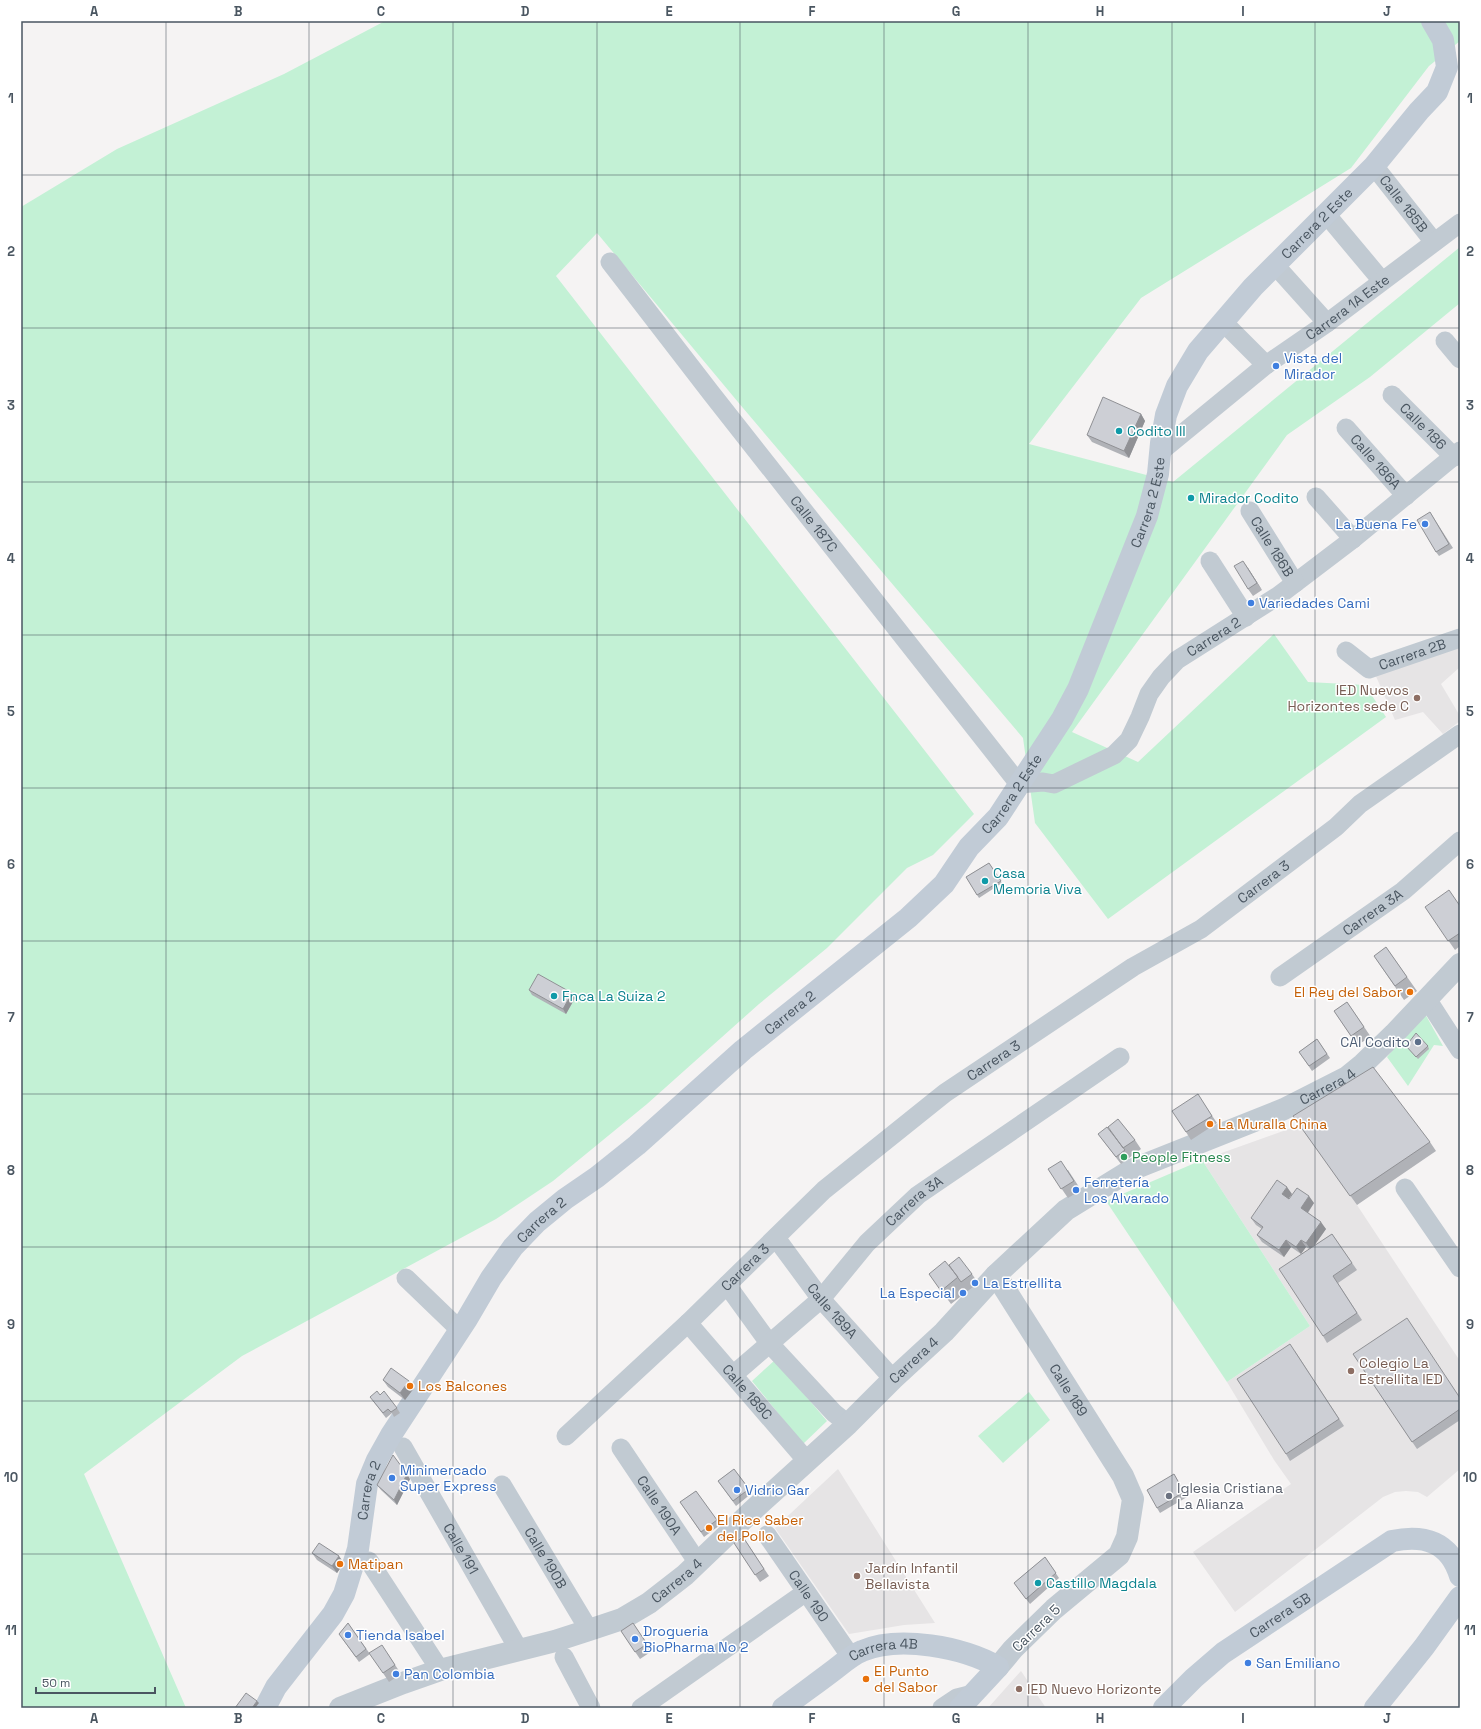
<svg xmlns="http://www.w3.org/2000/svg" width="1481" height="1729" viewBox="0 0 1481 1729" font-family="'Space Grotesk',sans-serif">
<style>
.education{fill:#e6e4e5}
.green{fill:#c3f1d5}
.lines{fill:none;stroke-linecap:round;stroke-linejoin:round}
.minor{stroke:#c1cad2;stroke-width:19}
.tertiary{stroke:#c1cad2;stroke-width:22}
.secondary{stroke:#c1cbd6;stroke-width:22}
.wall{fill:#b0b2b7}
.shaded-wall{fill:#909195}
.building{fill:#cdcfd5;stroke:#909195}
.grid{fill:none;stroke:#4a5661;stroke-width:1;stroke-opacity:0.55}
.shop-dot{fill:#3f7fe0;stroke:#fff;stroke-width:1.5}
.culture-dot{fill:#0f9aa8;stroke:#fff;stroke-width:1.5}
.education-dot{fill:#8d6e63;stroke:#fff;stroke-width:1.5}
.food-dot{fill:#e8710a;stroke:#fff;stroke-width:1.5}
.service-dot{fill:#5c6f8a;stroke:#fff;stroke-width:1.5}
.leisure-dot{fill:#2e9e5b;stroke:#fff;stroke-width:1.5}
.worship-dot{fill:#6b7280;stroke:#fff;stroke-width:1.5}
.labels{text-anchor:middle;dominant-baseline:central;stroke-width:3;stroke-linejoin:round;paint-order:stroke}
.street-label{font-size:14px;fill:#4a5661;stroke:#fff}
.shop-label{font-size:14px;fill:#366cbe;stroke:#fff;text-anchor:start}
.culture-label{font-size:14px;fill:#0d838f;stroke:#fff;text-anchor:start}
.education-label{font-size:14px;fill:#785e54;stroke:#fff;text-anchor:start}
.food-label{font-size:14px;fill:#c56008;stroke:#fff;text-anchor:start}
.service-label{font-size:14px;fill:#4e5e75;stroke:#fff;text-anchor:end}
.leisure-label{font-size:14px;fill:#27864d;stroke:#fff;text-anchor:start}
.worship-label{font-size:14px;fill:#5b616d;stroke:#fff;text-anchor:start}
.neatline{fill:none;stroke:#4a5661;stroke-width:1.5}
.grid-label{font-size:13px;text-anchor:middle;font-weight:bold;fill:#4a5661}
</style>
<rect width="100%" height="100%" fill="#f5f3f3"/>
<path class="education" d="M 1460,645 L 1460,667 L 1441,684 L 1460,716 L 1460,721 L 1443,734 L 1423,712 L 1395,720 L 1375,674 Z
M 1300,1125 L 1357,1205 L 1460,1361 L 1460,1469 L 1427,1497 L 1418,1492 L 1406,1491 L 1395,1492 L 1383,1497 L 1235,1612 L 1193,1552 L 1291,1484 L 1274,1460 L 1227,1382 L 1310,1326 L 1202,1160 Z
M 838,1469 L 935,1623 L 904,1625 L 849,1634 L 775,1528 Z
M 1021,1671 L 1046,1708 L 988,1708 Z"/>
<path class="green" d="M 385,21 L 1460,21 L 1460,41 L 1429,66 L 1351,168 L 1141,298 L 1029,444 L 1173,482 L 1460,247 L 1460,303 L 1370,377 L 1287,435 L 1072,732 L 1138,762 L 1274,634 L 1308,682 L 1365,685 L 1386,717 L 1108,919 L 1035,823 L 1023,738 L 743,408 L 597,233 L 556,276 L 974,814 L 933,855 L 907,868 L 827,948 L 759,1004 L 647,1104 L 553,1181 L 496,1219 L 242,1356 L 84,1474 L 186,1708 L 21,1708 L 21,207 L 117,149 L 284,74 Z
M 1424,1012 L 1443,1046 L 1434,1045 L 1408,1086 L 1387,1057 Z
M 1202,1160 L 1310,1326 L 1227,1382 L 1106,1201 Z
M 775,1360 L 827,1421 L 803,1444 L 752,1381 Z
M 1029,1392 L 1050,1420 L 1003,1463 L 978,1436 Z"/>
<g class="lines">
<g class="minor">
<path id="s1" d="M 1374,166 L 1434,242"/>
<path d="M 1326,214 L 1382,281"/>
<path id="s2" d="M 610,262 L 711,393 L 1019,784 L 1043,782 L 1054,784 L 1114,755 L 1129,740 L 1140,717 L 1149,694 L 1161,677 L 1177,660 L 1278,596 L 1353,539 L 1460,451"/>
<path d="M 1275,265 L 1327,323"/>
<path d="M 1223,322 L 1266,365"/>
<path d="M 1445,341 L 1460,359"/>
<path id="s3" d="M 1392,395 L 1454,457"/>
<path id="s4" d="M 1346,428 L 1406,496"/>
<path id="s5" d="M 1160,452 L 1266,365 L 1327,323 L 1460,223"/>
<path d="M 1316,497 L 1353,539"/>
<path id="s6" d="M 1250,511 L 1295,583"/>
<path d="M 1210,561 L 1246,617"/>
<path id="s7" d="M 1346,651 L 1369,669 L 1460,638"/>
<path id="s8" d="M 1280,977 L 1403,891 L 1460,841"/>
<path d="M 1427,999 L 1460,1050"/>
<path d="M 1405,1188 L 1460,1268"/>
<path id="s9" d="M 776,1238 L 821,1299 L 893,1379"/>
<path d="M 406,1278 L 460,1330"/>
<path d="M 727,1285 L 769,1343 L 834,1413 L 848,1424"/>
<path id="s10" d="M 688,1323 L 807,1461"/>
<path id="s11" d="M 733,1375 L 821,1299 L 867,1243 L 918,1195 L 1120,1057"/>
<path id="s12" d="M 566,1436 L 688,1323 L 824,1190 L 945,1093 L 1133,967 L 1201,929 L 1336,827 L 1360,804 L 1460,734"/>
<path id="s13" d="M 403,1447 L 519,1650"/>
<path id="s14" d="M 621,1448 L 698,1563"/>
<path id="s15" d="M 502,1485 L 589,1630"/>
<path id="s16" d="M 767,1535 L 851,1657"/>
<path d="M 369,1561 L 440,1670"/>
<path d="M 564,1657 L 591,1708"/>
<path d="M 641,1708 L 806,1592"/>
<path d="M 942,1708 L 957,1698 L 973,1694"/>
</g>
<g class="tertiary">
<path id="s17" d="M 996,1275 L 1123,1476 L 1133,1499 L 1127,1537 L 1119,1555 L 1054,1609 L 1013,1649 L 998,1667"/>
<path id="s18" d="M 340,1708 L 403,1683 L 440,1670 L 555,1641 L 589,1630 L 622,1619 L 649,1603 L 685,1575 L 751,1512 L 848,1424 L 893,1379 L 944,1332 L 996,1275 L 1066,1210 L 1131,1170 L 1284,1109 L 1347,1077 L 1363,1064 L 1394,1034 L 1460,964"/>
</g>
<g class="secondary">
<path id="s19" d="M 265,1708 L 276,1687 L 333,1614 L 344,1594 L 358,1549 L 367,1484 L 377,1460 L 391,1435 L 467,1319 L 491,1278 L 513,1247 L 537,1222 L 565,1199 L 597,1177 L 637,1145 L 743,1050 L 908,918 L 944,884 L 969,847 L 998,817 L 1062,719 L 1078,689 L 1147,516 L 1158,474 L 1161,443 L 1166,415 L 1177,386 L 1198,351 L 1253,287 L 1374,166 L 1419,111 L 1437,92 L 1447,67 L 1443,40 L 1432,21"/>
<path id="s20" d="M 783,1708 C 800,1695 817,1683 834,1670 C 843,1663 852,1655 862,1651 C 899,1635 963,1647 998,1667 L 960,1708"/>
<path id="s21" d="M 1164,1708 L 1194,1678 L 1223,1653 L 1392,1541 C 1424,1534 1450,1542 1460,1576"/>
<path d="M 1375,1708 L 1424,1647 L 1460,1597"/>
</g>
</g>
<path class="wall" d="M 1141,414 L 1145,421 L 1129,458 L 1092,442 L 1087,435 Z
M 1430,512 L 1453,548 L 1439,556 L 1436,552 Z
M 1248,568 L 1262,590 L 1253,596 L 1248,589 Z
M 989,863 L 1002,883 L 979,898 L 966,877 Z
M 1460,906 L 1460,946 L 1455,950 L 1425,907 Z
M 1386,947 L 1417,991 L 1404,1000 L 1374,956 Z
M 529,990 L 572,993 L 575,998 L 566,1014 L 532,995 Z
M 1347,1002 L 1371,1037 L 1357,1045 L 1334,1011 Z
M 1317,1039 L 1330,1058 L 1312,1071 L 1299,1052 Z
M 1406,1046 L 1428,1046 L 1429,1049 L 1418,1059 Z
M 1198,1095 L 1217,1123 L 1191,1140 L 1186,1132 Z
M 1293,1116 L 1430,1142 L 1436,1151 L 1357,1205 Z
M 1098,1134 L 1135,1140 L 1141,1149 L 1121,1164 Z
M 1048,1169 L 1068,1170 L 1081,1190 L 1068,1198 Z
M 1292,1194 L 1288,1198 L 1289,1199 L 1314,1203 L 1308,1213 L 1326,1229 L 1314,1246 L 1332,1234 L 1357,1270 L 1338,1283 L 1362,1320 L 1327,1343 L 1323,1336 L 1309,1249 L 1306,1247 L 1301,1254 L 1291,1247 L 1284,1257 L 1262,1242 L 1257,1235 L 1262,1229 L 1256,1225 L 1251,1218 Z
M 949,1265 L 972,1274 L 978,1283 L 951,1304 L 929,1274 Z
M 1295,1351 L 1344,1426 L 1290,1461 L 1286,1454 Z
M 1353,1354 L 1460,1398 L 1460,1420 L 1417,1449 Z
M 383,1380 L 414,1388 L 405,1400 L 388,1387 Z
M 380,1395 L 397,1408 L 400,1413 L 394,1417 L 392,1413 L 386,1418 L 373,1401 Z
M 734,1469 L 752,1493 L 736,1506 L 718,1481 Z
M 1174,1474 L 1187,1497 L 1160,1513 L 1157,1508 Z
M 410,1479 L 397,1505 L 381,1490 L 377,1485 Z
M 696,1491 L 720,1525 L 704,1537 L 680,1502 Z
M 743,1537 L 769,1576 L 760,1582 L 734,1543 Z
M 312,1553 L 344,1563 L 337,1573 L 317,1560 Z
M 1045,1557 L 1059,1578 L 1030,1604 L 1014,1583 Z
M 348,1623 L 370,1654 L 359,1662 L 339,1634 Z
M 633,1623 L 652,1651 L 640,1659 L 621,1631 Z
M 388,1654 L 401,1674 L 389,1682 L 383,1673 Z"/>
<path class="shaded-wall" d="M 1141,414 L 1145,421 L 1129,458 L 1124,451 Z
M 1243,561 L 1248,568 L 1262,590 L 1257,583 Z
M 572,993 L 575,998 L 566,1014 L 563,1009 Z
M 1287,1187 L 1292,1194 L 1287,1201 L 1282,1194 Z
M 1309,1196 L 1314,1203 L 1306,1215 L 1301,1208 Z
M 1321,1222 L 1326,1229 L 1311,1250 L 1306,1243 Z
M 1286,1240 L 1291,1247 L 1284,1257 L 1279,1250 Z
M 1301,1240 L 1306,1247 L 1301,1254 L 1296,1247 Z
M 409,1381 L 414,1388 L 405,1400 L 400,1393 Z
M 407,1474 L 410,1479 L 397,1505 L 394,1500 Z
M 339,1556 L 344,1563 L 337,1573 L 332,1566 Z
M 257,1701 L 259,1703 L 255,1708 L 252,1708 Z"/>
<path class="building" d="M 1103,397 L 1141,414 L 1124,451 L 1087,435 Z
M 1430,512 L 1449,544 L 1436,552 L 1417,520 Z
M 1243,561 L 1257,583 L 1248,589 L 1234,566 Z
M 989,863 L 1001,881 L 977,895 L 966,877 Z
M 1449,890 L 1460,906 L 1460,933 L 1448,941 L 1425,907 Z
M 1386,947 L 1407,977 L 1395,986 L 1374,956 Z
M 538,974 L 572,993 L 563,1009 L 529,990 Z
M 1347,1002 L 1364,1027 L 1351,1036 L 1334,1011 Z
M 1416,1033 L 1428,1046 L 1416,1057 L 1406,1046 Z
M 1317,1039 L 1327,1054 L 1309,1066 L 1299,1052 Z
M 1373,1067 L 1430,1142 L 1350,1196 L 1293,1116 Z
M 1198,1094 L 1212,1116 L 1186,1132 L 1172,1111 Z
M 1118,1119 L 1135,1140 L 1123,1148 L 1108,1127 Z
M 1107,1127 L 1125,1150 L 1116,1157 L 1098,1134 Z
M 1061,1161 L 1074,1181 L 1061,1189 L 1048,1169 Z
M 1277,1180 L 1287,1187 L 1282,1194 L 1289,1199 L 1297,1188 L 1309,1196 L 1301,1208 L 1321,1222 L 1306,1243 L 1301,1240 L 1296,1247 L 1286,1240 L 1279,1250 L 1257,1235 L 1263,1227 L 1251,1218 Z
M 1332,1234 L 1352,1263 L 1333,1276 L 1357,1313 L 1323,1336 L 1279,1269 Z
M 959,1257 L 972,1274 L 961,1282 L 949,1265 Z
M 945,1261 L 958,1277 L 941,1291 L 929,1274 Z
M 1407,1318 L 1460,1398 L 1460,1409 L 1412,1442 L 1353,1354 Z
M 1290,1344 L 1339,1419 L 1286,1454 L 1237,1379 Z
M 391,1368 L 409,1381 L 400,1393 L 383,1380 Z
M 377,1391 L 380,1395 L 384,1391 L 397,1408 L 391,1412 L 388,1409 L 383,1413 L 370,1397 Z
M 393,1455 L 407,1474 L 394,1500 L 377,1485 Z
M 734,1469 L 749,1489 L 733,1501 L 718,1481 Z
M 1174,1474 L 1184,1492 L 1157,1508 L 1147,1490 Z
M 696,1491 L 717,1520 L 701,1532 L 680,1502 Z
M 743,1537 L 764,1569 L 755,1575 L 734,1543 Z
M 319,1543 L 339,1556 L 332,1566 L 312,1553 Z
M 1045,1557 L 1056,1573 L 1026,1599 L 1014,1583 Z
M 348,1623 L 366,1649 L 356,1657 L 339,1634 Z
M 633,1623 L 647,1644 L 635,1652 L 621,1631 Z
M 382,1645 L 395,1665 L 383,1673 L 369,1653 Z
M 246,1693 L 257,1701 L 252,1708 L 235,1708 Z"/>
<path class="grid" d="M 166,21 L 166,1708M 309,21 L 309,1708M 453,21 L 453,1708M 597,21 L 597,1708M 740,21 L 740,1708M 884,21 L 884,1708M 1028,21 L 1028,1708M 1172,21 L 1172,1708M 1315,21 L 1315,1708M 21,175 L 1460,175M 21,328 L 1460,328M 21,482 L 1460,482M 21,635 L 1460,635M 21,788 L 1460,788M 21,941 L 1460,941M 21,1094 L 1460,1094M 21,1247 L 1460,1247M 21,1401 L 1460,1401M 21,1554 L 1460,1554"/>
<g class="shop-dot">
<circle cx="1276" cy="366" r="4"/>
<circle cx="1425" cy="524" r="4"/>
<circle cx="1251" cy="603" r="4"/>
<circle cx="1076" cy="1190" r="4"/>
<circle cx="975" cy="1283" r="4"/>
<circle cx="963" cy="1293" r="4"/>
<circle cx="392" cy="1478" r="4"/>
<circle cx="737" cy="1490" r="4"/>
<circle cx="348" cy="1635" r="4"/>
<circle cx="635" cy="1639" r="4"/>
<circle cx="1248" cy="1663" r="4"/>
<circle cx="396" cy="1674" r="4"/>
</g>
<g class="culture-dot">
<circle cx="1119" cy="431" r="4"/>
<circle cx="1191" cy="498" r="4"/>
<circle cx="985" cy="881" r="4"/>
<circle cx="554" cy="996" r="4"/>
<circle cx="1038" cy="1583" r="4"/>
</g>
<g class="education-dot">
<circle cx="1417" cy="698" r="4"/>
<circle cx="1351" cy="1371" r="4"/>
<circle cx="857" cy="1576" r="4"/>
<circle cx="1019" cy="1689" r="4"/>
</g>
<g class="food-dot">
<circle cx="1410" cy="992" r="4"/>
<circle cx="1210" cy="1124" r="4"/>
<circle cx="410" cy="1386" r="4"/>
<circle cx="709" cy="1528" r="4"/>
<circle cx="340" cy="1564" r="4"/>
<circle cx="866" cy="1679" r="4"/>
</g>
<circle class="service-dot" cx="1418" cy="1042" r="4"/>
<circle class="leisure-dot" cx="1124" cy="1157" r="4"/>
<circle class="worship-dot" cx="1169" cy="1496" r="4"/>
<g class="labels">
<g class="street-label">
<text stroke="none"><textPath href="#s1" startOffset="48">Calle 185B</textPath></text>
<text stroke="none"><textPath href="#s19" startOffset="1868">Carrera 2 Este</textPath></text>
<text stroke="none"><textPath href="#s5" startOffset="237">Carrera 1A Este</textPath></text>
<text stroke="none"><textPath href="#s3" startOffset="44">Calle 186</textPath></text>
<text stroke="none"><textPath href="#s4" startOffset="45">Calle 186A</textPath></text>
<text stroke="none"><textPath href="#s19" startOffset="1532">Carrera 2 Este</textPath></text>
<text stroke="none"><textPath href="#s2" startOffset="332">Calle 187C</textPath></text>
<text stroke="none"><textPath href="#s6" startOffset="42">Calle 186B</textPath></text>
<text stroke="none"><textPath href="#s2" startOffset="924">Carrera 2</textPath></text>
<text stroke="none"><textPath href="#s7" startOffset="75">Carrera 2B</textPath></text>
<text stroke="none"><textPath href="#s19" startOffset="1208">Carrera 2 Este</textPath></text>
<text stroke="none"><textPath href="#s12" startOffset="894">Carrera 3</textPath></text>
<text stroke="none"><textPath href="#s8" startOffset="113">Carrera 3A</textPath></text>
<text stroke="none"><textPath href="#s19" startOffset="894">Carrera 2</textPath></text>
<text stroke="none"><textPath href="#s12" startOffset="570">Carrera 3</textPath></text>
<text stroke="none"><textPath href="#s18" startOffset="1191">Carrera 4</textPath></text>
<text stroke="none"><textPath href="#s11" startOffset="252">Carrera 3A</textPath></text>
<text stroke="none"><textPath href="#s19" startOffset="570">Carrera 2</textPath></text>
<text stroke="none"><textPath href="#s12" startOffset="246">Carrera 3</textPath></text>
<text stroke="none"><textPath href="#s9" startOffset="92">Calle 189A</textPath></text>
<text stroke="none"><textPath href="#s18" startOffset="687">Carrera 4</textPath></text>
<text stroke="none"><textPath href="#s17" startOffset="136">Calle 189</textPath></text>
<text stroke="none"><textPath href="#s10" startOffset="91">Calle 189C</textPath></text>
<text stroke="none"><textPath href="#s19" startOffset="246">Carrera 2</textPath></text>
<text stroke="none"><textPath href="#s14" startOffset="69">Calle 190A</textPath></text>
<text stroke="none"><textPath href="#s13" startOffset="117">Calle 191</textPath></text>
<text stroke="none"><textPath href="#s15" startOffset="85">Calle 190B</textPath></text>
<text stroke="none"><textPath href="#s18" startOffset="363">Carrera 4</textPath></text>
<text stroke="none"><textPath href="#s16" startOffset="74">Calle 190</textPath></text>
<text stroke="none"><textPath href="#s21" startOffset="149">Carrera 5B</textPath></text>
<text transform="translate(1036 1628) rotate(-44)">Carrera 5</text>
<text stroke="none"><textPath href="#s20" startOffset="119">Carrera 4B</textPath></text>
</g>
<g class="shop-label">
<text x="1284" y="358">Vista del<tspan x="1284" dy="16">Mirador</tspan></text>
<text x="1417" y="524" text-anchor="end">La Buena Fe</text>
<text x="1259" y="603">Variedades Cami</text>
<text x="1084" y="1182">Ferretería<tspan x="1084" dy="16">Los Alvarado</tspan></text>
<text x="983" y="1283">La Estrellita</text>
<text x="955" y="1293" text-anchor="end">La Especial</text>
<text x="400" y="1470">Minimercado<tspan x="400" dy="16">Super Express</tspan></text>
<text x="745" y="1490">Vidrio Gar</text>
<text x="643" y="1631">Drogueria<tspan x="643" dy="16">BioPharma No 2</tspan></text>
<text x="356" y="1635">Tienda Isabel</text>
<text x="1256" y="1663">San Emiliano</text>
<text x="404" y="1674">Pan Colombia</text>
</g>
<g class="culture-label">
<text x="1127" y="431">Codito III</text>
<text x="1199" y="498">Mirador Codito</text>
<text x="993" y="873">Casa<tspan x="993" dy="16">Memoria Viva</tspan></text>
<text x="562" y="996">Fnca La Suiza 2</text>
<text x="1046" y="1583">Castillo Magdala</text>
</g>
<g class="education-label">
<text x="1409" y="690" text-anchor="end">IED Nuevos<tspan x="1409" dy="16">Horizontes sede C</tspan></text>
<text x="1359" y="1363">Colegio La<tspan x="1359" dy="16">Estrellita IED</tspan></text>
<text x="865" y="1568">Jardín Infantil<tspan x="865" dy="16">Bellavista</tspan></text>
<text x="1027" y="1689">IED Nuevo Horizonte</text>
</g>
<g class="food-label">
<text x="1402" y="992" text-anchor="end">El Rey del Sabor</text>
<text x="1218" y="1124">La Muralla China</text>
<text x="418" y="1386">Los Balcones</text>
<text x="717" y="1520">El Rice Saber<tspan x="717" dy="16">del Pollo</tspan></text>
<text x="348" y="1564">Matipan</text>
<text x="874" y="1671">El Punto<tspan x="874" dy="16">del Sabor</tspan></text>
</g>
<g class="service-label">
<text x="1410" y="1042">CAI Codito</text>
</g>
<g class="leisure-label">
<text x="1132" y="1157">People Fitness</text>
</g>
<g class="worship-label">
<text x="1177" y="1488">Iglesia Cristiana<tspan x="1177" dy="16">La Alianza</tspan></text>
</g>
</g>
<rect width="1481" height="1729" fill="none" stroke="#ffffff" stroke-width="44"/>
<path d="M36 1687v6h119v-6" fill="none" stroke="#4a5661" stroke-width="2"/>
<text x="42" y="1687" font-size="12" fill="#4a5661" stroke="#ffffff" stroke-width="3" paint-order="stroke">50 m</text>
<rect x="22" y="22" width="1437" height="1685" class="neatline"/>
<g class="grid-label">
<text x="94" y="16">A</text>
<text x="238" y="16">B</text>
<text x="381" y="16">C</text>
<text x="525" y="16">D</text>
<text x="669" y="16">E</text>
<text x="812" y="16">F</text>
<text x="956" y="16">G</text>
<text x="1100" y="16">H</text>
<text x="1243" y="16">I</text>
<text x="1387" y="16">J</text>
<text x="11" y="103">1</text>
<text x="1470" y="103">1</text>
<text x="11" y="256">2</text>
<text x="1470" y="256">2</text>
<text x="11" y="410">3</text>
<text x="1470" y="410">3</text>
<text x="11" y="563">4</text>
<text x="1470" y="563">4</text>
<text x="11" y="716">5</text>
<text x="1470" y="716">5</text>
<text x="11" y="869">6</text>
<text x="1470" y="869">6</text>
<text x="11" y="1022">7</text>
<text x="1470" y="1022">7</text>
<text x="11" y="1175">8</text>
<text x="1470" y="1175">8</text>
<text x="11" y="1329">9</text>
<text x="1470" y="1329">9</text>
<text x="11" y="1482">10</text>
<text x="1470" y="1482">10</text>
<text x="11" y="1635">11</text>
<text x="1470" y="1635">11</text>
<text x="94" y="1723">A</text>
<text x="238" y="1723">B</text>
<text x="381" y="1723">C</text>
<text x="525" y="1723">D</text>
<text x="669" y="1723">E</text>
<text x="812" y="1723">F</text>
<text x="956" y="1723">G</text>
<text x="1100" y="1723">H</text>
<text x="1243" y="1723">I</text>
<text x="1387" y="1723">J</text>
</g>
</svg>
